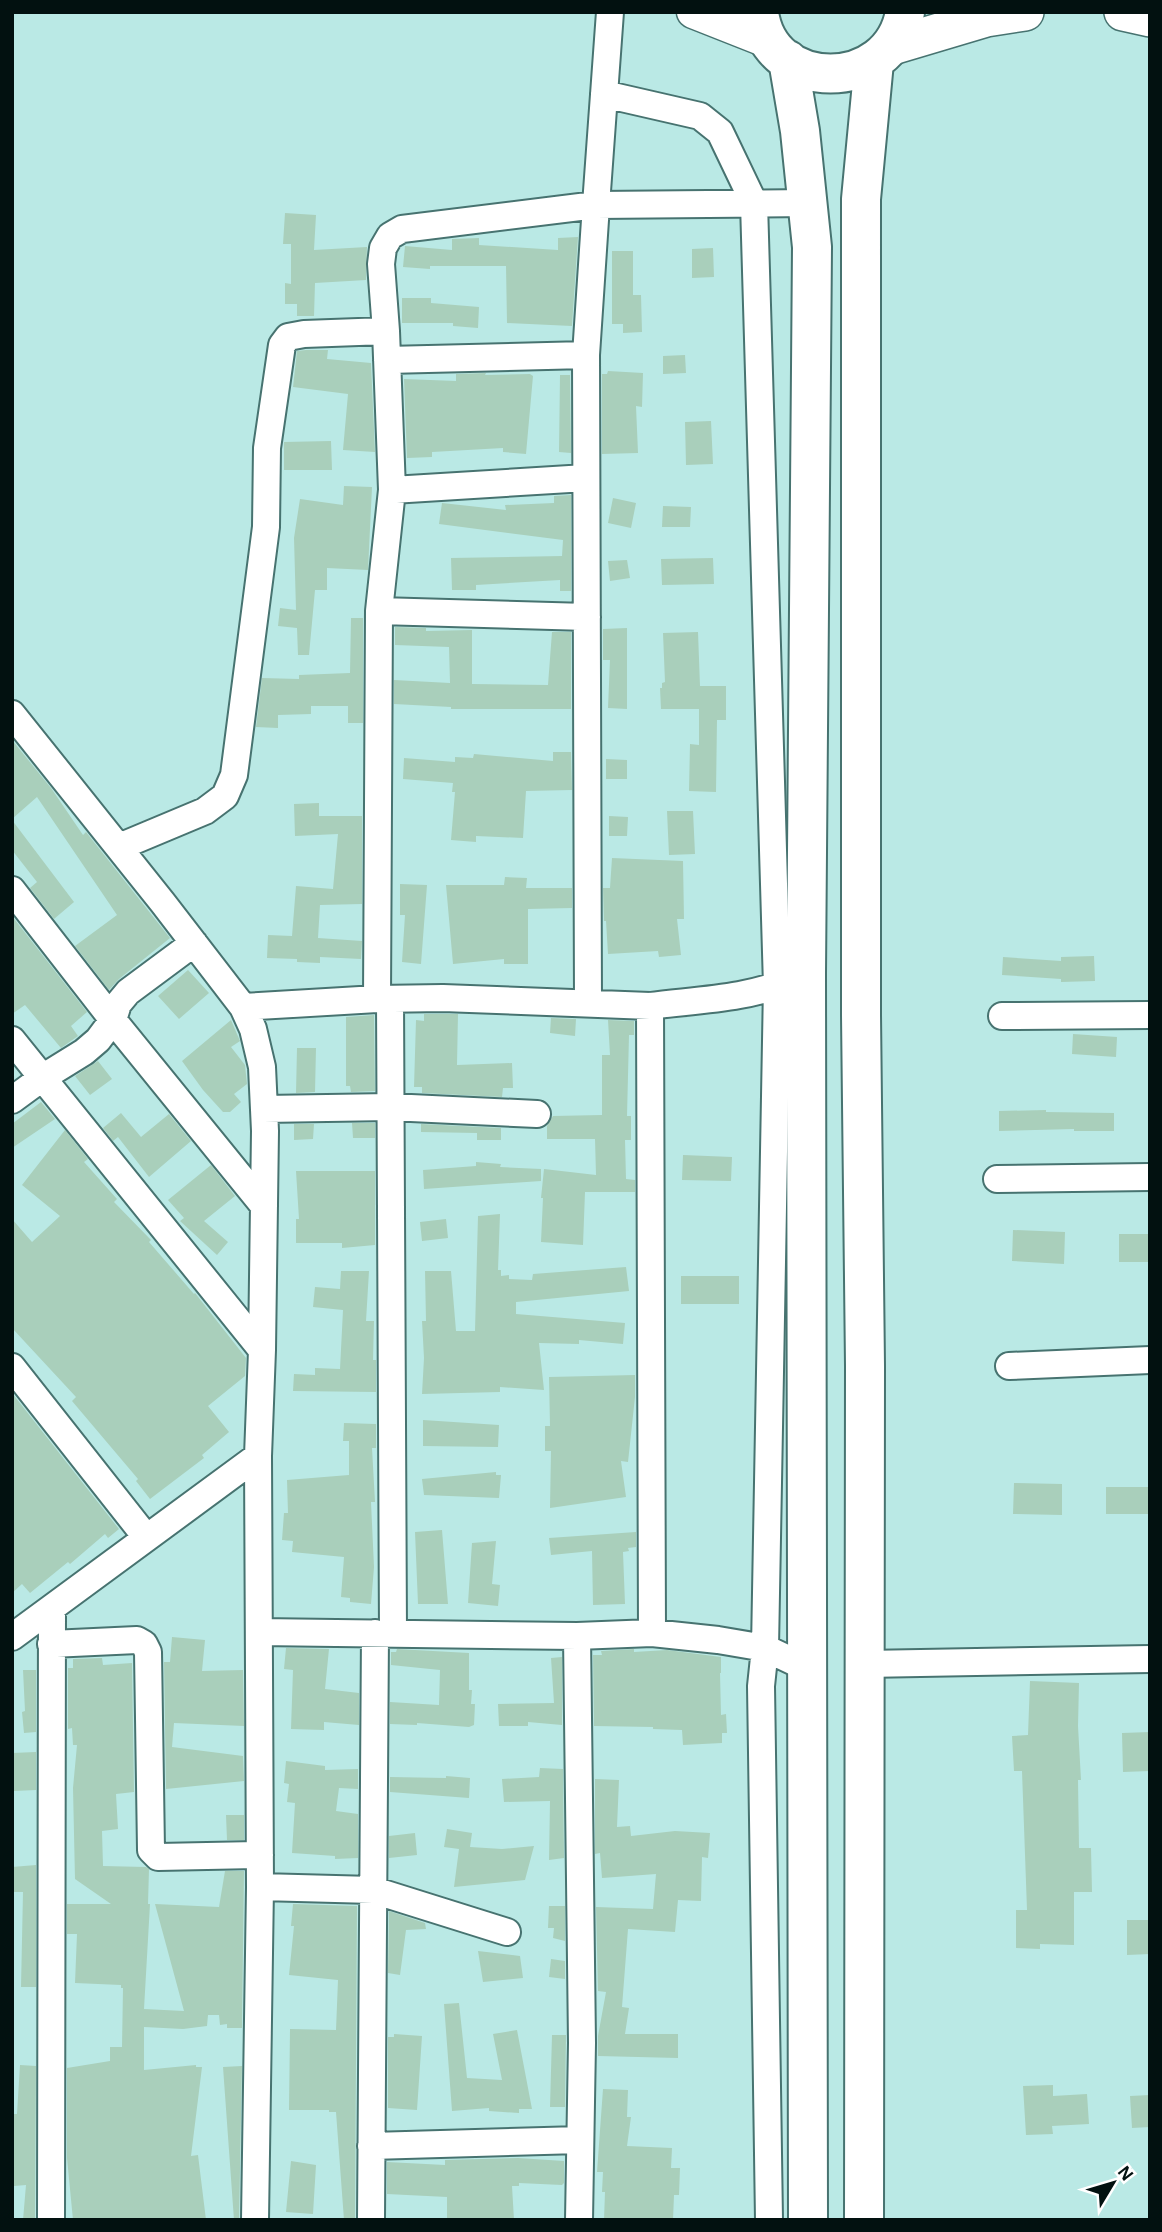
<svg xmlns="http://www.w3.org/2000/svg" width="1162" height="2232" viewBox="0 0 1162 2232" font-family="'Alegreya Sans',sans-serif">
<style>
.building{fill:#a9cfbb}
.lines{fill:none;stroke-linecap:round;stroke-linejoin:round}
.minor-casing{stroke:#477370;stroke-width:30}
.tertiary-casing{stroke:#477370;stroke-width:35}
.secondary-casing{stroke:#477370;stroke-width:40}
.trunk-casing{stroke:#477370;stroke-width:42}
.minor{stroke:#fff;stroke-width:26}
.tertiary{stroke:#fff;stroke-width:32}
.secondary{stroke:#fff;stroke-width:37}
.trunk{stroke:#fff;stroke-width:38}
</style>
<rect width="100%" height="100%" fill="#bae9e5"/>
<path class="building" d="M 285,213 L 316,215 L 314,250 L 367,247 L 366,280 L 315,283 L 314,316 L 297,316 L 297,304 L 285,304 L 285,283 L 291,284 L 291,244 L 283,244 Z
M 578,237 L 572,326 L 507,323 L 506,266 L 430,266 L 430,269 L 403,267 L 405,246 L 452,250 L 452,239 L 479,238 L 479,245 L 558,250 L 558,238 Z
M 713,248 L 714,277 L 692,278 L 692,249 Z
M 612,251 L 633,251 L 633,295 L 641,295 L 642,332 L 623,333 L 623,324 L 612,324 Z
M 402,298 L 431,298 L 431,303 L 479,307 L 478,328 L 453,326 L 453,323 L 402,323 Z
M 306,350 L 328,350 L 327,359 L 371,363 L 375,452 L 343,450 L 348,394 L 293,387 L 297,351 Z
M 685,355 L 686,373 L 663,374 L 663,356 Z
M 608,371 L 643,373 L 642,407 L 636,406 L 638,453 L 602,454 L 602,374 L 607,374 Z
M 486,373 L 485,375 L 530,374 L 533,376 L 526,454 L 503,452 L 503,448 L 432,452 L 432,457 L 407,458 L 404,379 L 456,381 L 456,374 Z
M 560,375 L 570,375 L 571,453 L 559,452 Z
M 711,421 L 713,464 L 686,465 L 685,422 Z
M 331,441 L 332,470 L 284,470 L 284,442 Z
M 344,486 L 372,487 L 368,570 L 327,568 L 327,590 L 315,590 L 309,655 L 298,655 L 297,628 L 278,626 L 280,608 L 296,610 L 294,538 L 300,499 L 343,505 Z
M 571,495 L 571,591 L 560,591 L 560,580 L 476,585 L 476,590 L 452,590 L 451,558 L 562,556 L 563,540 L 439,524 L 442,503 L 506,510 L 505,505 L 554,503 L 554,496 Z
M 613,498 L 636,503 L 631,528 L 608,523 Z
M 663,506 L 691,507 L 690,527 L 662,527 Z
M 713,558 L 714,584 L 662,585 L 661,559 Z
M 627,560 L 630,578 L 610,581 L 608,561 Z
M 351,618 L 363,618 L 363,723 L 348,723 L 348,706 L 311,706 L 311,714 L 278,715 L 278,728 L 256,727 L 262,678 L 299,679 L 299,675 L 350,673 Z
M 395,627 L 426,628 L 426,631 L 472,630 L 472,684 L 548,685 L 552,632 L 571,632 L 571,709 L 451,709 L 451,707 L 394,704 L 394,680 L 450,683 L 449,647 L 395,645 Z
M 627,628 L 627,709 L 608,708 L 610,660 L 603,660 L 603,629 Z
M 698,632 L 700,686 L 726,686 L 726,720 L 717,720 L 716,792 L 689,791 L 690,744 L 699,745 L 699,709 L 661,709 L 660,688 L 662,688 L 662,683 L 665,682 L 663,633 Z
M 12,740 L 51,788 L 83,835 L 86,832 L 170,938 L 119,979 L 109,990 L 75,946 L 117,915 L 37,797 L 12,819 Z
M 553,752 L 571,752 L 572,790 L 526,791 L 523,838 L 476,836 L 476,842 L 451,840 L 455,792 L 452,792 L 453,783 L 403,779 L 404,758 L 455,762 L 455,757 L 473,758 L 474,754 L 553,761 Z
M 606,759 L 627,760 L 627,779 L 606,779 Z
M 319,803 L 319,816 L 362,816 L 362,904 L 320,905 L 318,938 L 362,941 L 361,959 L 320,957 L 320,963 L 297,962 L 297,959 L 267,958 L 268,935 L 292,936 L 296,886 L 333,889 L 338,834 L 295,836 L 294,804 Z
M 667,811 L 693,811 L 695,854 L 669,855 Z
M 609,816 L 628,817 L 627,836 L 609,836 Z
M 12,820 L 74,902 L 54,919 L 30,888 L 37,882 L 12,850 Z
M 612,858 L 683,861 L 684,919 L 677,919 L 681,955 L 659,957 L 658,951 L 608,954 L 606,921 L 604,921 L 603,888 L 610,888 Z
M 505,877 L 527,878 L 526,888 L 572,888 L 572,908 L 528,909 L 528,964 L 504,964 L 504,959 L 453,964 L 446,885 L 504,885 Z
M 400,884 L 427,885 L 421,964 L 402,962 L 405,915 L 400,915 Z
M 12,916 L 87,1012 L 71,1026 L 78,1036 L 61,1048 L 25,1005 L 12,1014 Z
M 1094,956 L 1095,981 L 1061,982 L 1061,979 L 1002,975 L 1003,957 L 1061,961 L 1061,957 Z
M 188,970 L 209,993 L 179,1019 L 158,996 Z
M 424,1014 L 458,1014 L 457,1065 L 512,1063 L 513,1088 L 503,1088 L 502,1097 L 422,1093 L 422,1087 L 414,1087 L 416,1020 L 424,1021 Z
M 374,1015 L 375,1091 L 351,1092 L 350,1086 L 346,1086 L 346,1017 Z
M 551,1018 L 576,1019 L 575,1036 L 550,1033 Z
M 231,1020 L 240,1041 L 231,1047 L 245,1065 L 247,1084 L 234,1094 L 241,1102 L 230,1112 L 223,1112 L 203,1090 L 182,1061 Z
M 608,1020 L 634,1021 L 634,1035 L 629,1035 L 627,1116 L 631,1116 L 631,1140 L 625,1140 L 626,1179 L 635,1180 L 635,1192 L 585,1192 L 583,1245 L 541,1242 L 543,1198 L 541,1198 L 544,1169 L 596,1175 L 595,1139 L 547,1139 L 547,1126 L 553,1116 L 602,1115 L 602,1055 L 610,1055 Z
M 1073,1034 L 1117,1037 L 1116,1057 L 1072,1054 Z
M 297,1048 L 316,1048 L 315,1092 L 296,1093 Z
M 98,1061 L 112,1079 L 90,1095 L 75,1076 Z
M 41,1102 L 55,1119 L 12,1148 L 12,1124 Z
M 1046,1110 L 1046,1112 L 1114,1113 L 1114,1131 L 1074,1131 L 1074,1129 L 999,1131 L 999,1111 Z
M 121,1113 L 141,1137 L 169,1114 L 191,1141 L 149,1177 L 118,1137 L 113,1141 L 103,1128 Z
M 352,1123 L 375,1123 L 375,1138 L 353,1138 Z
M 294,1124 L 314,1124 L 313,1139 L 294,1140 Z
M 421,1124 L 501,1128 L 501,1140 L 477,1140 L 477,1133 L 421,1132 Z
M 65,1130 L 88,1159 L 84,1162 L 117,1199 L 114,1202 L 151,1240 L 149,1242 L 194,1294 L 195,1293 L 246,1358 L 245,1376 L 208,1406 L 229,1432 L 202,1455 L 204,1458 L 150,1499 L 136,1481 L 138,1479 L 72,1401 L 76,1397 L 12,1328 L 12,1219 L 32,1242 L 60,1216 L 22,1185 Z
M 683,1155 L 732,1157 L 731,1181 L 682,1180 Z
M 476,1162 L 501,1164 L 500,1167 L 541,1169 L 541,1181 L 424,1189 L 423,1170 L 476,1166 Z
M 211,1165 L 235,1196 L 204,1221 L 228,1242 L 217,1255 L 180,1221 L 184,1218 L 168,1200 Z
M 296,1171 L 375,1171 L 375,1245 L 342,1248 L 342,1243 L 296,1243 L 296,1219 L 299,1219 Z
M 500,1214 L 498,1270 L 501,1270 L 501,1276 L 509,1275 L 509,1279 L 532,1280 L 533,1274 L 626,1267 L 629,1291 L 516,1302 L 516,1314 L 625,1323 L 623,1344 L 579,1340 L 579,1344 L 539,1343 L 544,1390 L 500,1387 L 500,1392 L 422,1394 L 424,1358 L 422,1321 L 426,1321 L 425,1271 L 451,1271 L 456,1331 L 475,1331 L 478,1216 Z
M 446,1219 L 448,1238 L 422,1241 L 420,1222 Z
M 1013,1230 L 1065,1232 L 1064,1264 L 1012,1261 Z
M 1119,1234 L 1150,1234 L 1150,1262 L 1119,1262 Z
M 341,1271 L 369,1271 L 366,1321 L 374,1321 L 373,1360 L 376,1360 L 376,1392 L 293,1391 L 294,1374 L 315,1375 L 315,1368 L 340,1369 L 343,1310 L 313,1307 L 315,1287 L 340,1289 Z
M 681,1276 L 739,1276 L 739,1304 L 681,1304 Z
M 635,1375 L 635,1397 L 628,1462 L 621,1461 L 626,1497 L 550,1508 L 551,1451 L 545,1451 L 545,1426 L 550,1426 L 549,1377 Z
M 12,1393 L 119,1529 L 108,1538 L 105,1534 L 70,1564 L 68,1562 L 30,1593 L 22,1584 L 12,1593 Z
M 423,1420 L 499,1425 L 498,1447 L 423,1446 Z
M 344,1423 L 376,1424 L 376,1448 L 372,1448 L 375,1502 L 371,1502 L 374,1567 L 371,1604 L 350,1602 L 350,1598 L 341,1597 L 344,1557 L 292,1552 L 293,1541 L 282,1540 L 284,1513 L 288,1513 L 287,1480 L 349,1475 L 349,1441 L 343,1441 Z
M 496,1472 L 496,1475 L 501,1475 L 499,1498 L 424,1495 L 422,1479 Z
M 1014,1483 L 1062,1484 L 1062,1515 L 1013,1514 Z
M 1106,1487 L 1150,1487 L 1150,1514 L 1106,1514 Z
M 442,1530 L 448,1604 L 418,1604 L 415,1532 Z
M 636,1532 L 636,1547 L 628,1548 L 629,1551 L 623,1552 L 625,1604 L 593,1605 L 592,1551 L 551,1555 L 549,1538 Z
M 496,1541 L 492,1584 L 500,1585 L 498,1606 L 468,1603 L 472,1543 Z
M 172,1637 L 205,1640 L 202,1671 L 243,1670 L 244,1726 L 174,1723 L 172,1747 L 243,1756 L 244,1781 L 166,1789 L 164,1662 L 170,1662 Z
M 286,1648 L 329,1649 L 325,1689 L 359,1693 L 359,1725 L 324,1722 L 324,1730 L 291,1729 L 293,1670 L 284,1669 Z
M 397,1649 L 469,1653 L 469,1690 L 472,1690 L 471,1704 L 475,1704 L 474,1725 L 469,1727 L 417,1723 L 417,1725 L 390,1724 L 390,1702 L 439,1705 L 440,1670 L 391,1665 L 391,1652 L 396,1652 Z
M 634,1649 L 634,1652 L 667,1650 L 721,1657 L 721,1673 L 720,1673 L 721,1715 L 726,1714 L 727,1733 L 722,1733 L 722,1743 L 683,1745 L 682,1730 L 653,1729 L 653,1727 L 594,1726 L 593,1655 L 602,1655 L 601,1651 Z
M 562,1657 L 562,1725 L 528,1722 L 528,1726 L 499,1726 L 498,1704 L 554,1703 L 551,1658 Z
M 102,1658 L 103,1665 L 132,1663 L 134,1792 L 116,1794 L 118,1829 L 102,1831 L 103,1866 L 146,1867 L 149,1869 L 148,1904 L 150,1904 L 144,2009 L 184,2011 L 155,1904 L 219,1907 L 225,1871 L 244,1871 L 242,2028 L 227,2028 L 227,2024 L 220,2025 L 219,2015 L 208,2015 L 207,2026 L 183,2029 L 144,2027 L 144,2070 L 196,2065 L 196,2067 L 202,2067 L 191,2156 L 198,2155 L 206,2220 L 73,2220 L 67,2158 L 67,2068 L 110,2061 L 110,2047 L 122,2047 L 123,1988 L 121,1988 L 121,1985 L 75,1983 L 77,1934 L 67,1934 L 67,1904 L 111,1904 L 75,1879 L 73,1788 L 77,1745 L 73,1745 L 72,1728 L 68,1729 L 68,1668 L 73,1668 L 73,1659 Z
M 23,1670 L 36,1670 L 36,1732 L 24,1733 L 22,1712 L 25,1711 Z
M 1030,1681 L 1079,1683 L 1078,1726 L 1081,1780 L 1078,1780 L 1079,1848 L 1091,1848 L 1092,1892 L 1074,1892 L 1074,1945 L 1040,1944 L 1040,1949 L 1016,1948 L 1016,1910 L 1027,1910 L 1022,1771 L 1014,1771 L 1012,1736 L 1028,1735 Z
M 1150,1732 L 1150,1771 L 1123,1772 L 1122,1733 Z
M 36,1752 L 36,1790 L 14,1791 L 12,1753 Z
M 286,1761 L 325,1766 L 325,1770 L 358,1769 L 358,1789 L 339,1788 L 336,1811 L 358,1814 L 358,1858 L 335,1859 L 335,1856 L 292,1853 L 295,1803 L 287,1802 L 289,1784 L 284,1783 Z
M 540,1768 L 563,1769 L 564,1858 L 549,1860 L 550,1801 L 504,1802 L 502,1779 L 539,1777 Z
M 446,1776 L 470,1778 L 469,1798 L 390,1792 L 390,1777 L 446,1778 Z
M 595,1779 L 619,1780 L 617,1827 L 630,1826 L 631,1836 L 675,1831 L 710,1833 L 708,1858 L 702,1857 L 701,1901 L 678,1900 L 675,1932 L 628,1929 L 622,2007 L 629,2008 L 625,2034 L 678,2034 L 678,2058 L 598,2056 L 598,2036 L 606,1992 L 598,1991 L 596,1907 L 653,1909 L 656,1874 L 602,1878 L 600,1853 L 595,1854 Z
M 226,1815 L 244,1815 L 244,1840 L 227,1840 Z
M 447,1829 L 472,1833 L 470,1847 L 502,1849 L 534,1846 L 525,1880 L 454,1887 L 459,1849 L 444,1847 Z
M 415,1833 L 417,1855 L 389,1858 L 389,1836 Z
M 36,1865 L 36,1987 L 21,1987 L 23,1892 L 12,1892 L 12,1867 Z
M 293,1904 L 357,1906 L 355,2220 L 344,2220 L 336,2112 L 329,2112 L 329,2110 L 289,2110 L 290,2029 L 336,2030 L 338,1980 L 289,1975 L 294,1926 L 291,1926 Z
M 549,1906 L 565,1906 L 565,1941 L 553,1938 L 554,1928 L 548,1928 Z
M 389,1911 L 425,1923 L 426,1929 L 406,1930 L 400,1975 L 388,1973 Z
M 1127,1920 L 1150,1920 L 1150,1954 L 1127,1955 Z
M 478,1951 L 520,1956 L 523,1978 L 483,1982 Z
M 551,1959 L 565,1961 L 565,1979 L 549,1977 Z
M 459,2003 L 467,2078 L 502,2080 L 493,2034 L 517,2030 L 532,2109 L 519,2109 L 519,2113 L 489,2111 L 489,2108 L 452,2111 L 444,2004 Z
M 394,2034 L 422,2036 L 417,2110 L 388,2108 L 388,2037 L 394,2037 Z
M 552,2035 L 566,2035 L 565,2107 L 550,2107 Z
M 20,2065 L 36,2066 L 35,2220 L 23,2220 L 26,2185 L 14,2186 L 13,2114 L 17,2114 Z
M 242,2066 L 239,2220 L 234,2220 L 223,2067 Z
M 1053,2085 L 1053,2096 L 1087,2094 L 1089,2124 L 1052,2126 L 1053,2134 L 1026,2135 L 1023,2086 Z
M 603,2089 L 628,2090 L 627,2117 L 631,2117 L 627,2146 L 672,2148 L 671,2168 L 680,2168 L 679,2195 L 674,2195 L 673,2220 L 604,2220 L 605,2192 L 602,2192 L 603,2172 L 597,2172 Z
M 1150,2095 L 1150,2127 L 1132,2128 L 1130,2096 Z
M 518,2158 L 564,2161 L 564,2183 L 562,2185 L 519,2183 L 519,2186 L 512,2186 L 514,2220 L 447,2220 L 447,2197 L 387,2194 L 387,2162 L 445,2165 L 445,2160 Z
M 291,2161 L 316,2165 L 313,2214 L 286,2212 Z"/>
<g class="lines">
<defs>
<path id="minor" d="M 610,12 L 596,205 L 809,203
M 604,94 L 700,116 L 720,132 L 754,203 L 777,986 L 765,1648 L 807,1668
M 387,360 L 586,355
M 392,490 L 586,478
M 379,611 L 587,617
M 12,714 L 163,903 L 243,1007 L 253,1029 L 262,1067 L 265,1131 L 262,1350 L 258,1456 L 260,1887 L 255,2220
M 119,847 L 205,811 L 225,796 L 234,775 L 266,527 L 267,448 L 282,345 L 288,337 L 304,334 L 386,331
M 12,890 L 113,1020 L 264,1206
M 377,999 L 379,611 L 392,490 L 386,331 L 381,264 L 383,248 L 390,236 L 402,229 L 596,205 L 586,355 L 588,1002
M 390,999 L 393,1633
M 650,1006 C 695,1000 751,999 792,979
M 243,1007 L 377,999 L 443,998 L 650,1006 L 652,1633 L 577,1636
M 1002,1016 L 1150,1015
M 12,1040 L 262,1350
M 12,1100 L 42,1078 L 84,1052 L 98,1040 L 113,1020 L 118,1004 L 128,992 L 194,943
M 264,1109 L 390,1107 L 537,1114
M 997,1179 L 1150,1177
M 1009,1366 L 1150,1360
M 12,1367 L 146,1537
M 259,1632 L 577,1636 L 582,2043 L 579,2220
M 652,1633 L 718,1640 L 765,1648 L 761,1686 L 769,2220
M 12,1637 L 258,1456
M 51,1644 L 137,1640 L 144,1644 L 148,1652 L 151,1850 L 158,1857 L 260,1855
M 865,1664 L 1150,1659
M 260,1887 L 373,1890 L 507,1932
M 371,2146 L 580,2140
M 51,2220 L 52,1608
M 371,2220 L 375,1633"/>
<path id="tertiary" d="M 693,12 L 769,42"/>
<path id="secondary" d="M 1123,12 L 1150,18
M 892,46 L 986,18 L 1025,12"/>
<path id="trunk" d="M 759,12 C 769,94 891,94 905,12
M 788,60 L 800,131 L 812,247 L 806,973 L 808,2220
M 864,2220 L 865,1366 L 861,1015 L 861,199 L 874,62"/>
</defs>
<use href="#minor" class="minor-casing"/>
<use href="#tertiary" class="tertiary-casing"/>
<use href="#secondary" class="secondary-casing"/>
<use href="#trunk" class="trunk-casing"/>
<use href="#minor" class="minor"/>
<use href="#tertiary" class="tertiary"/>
<use href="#secondary" class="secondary"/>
<use href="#trunk" class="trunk"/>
</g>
<rect width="1162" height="2232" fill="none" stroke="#021110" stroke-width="28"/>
<g transform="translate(1113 2183) rotate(52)" stroke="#ffffff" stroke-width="5" paint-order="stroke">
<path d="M0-5L12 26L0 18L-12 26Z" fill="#021110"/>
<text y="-10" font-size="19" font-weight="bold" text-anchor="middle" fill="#021110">N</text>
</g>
</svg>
